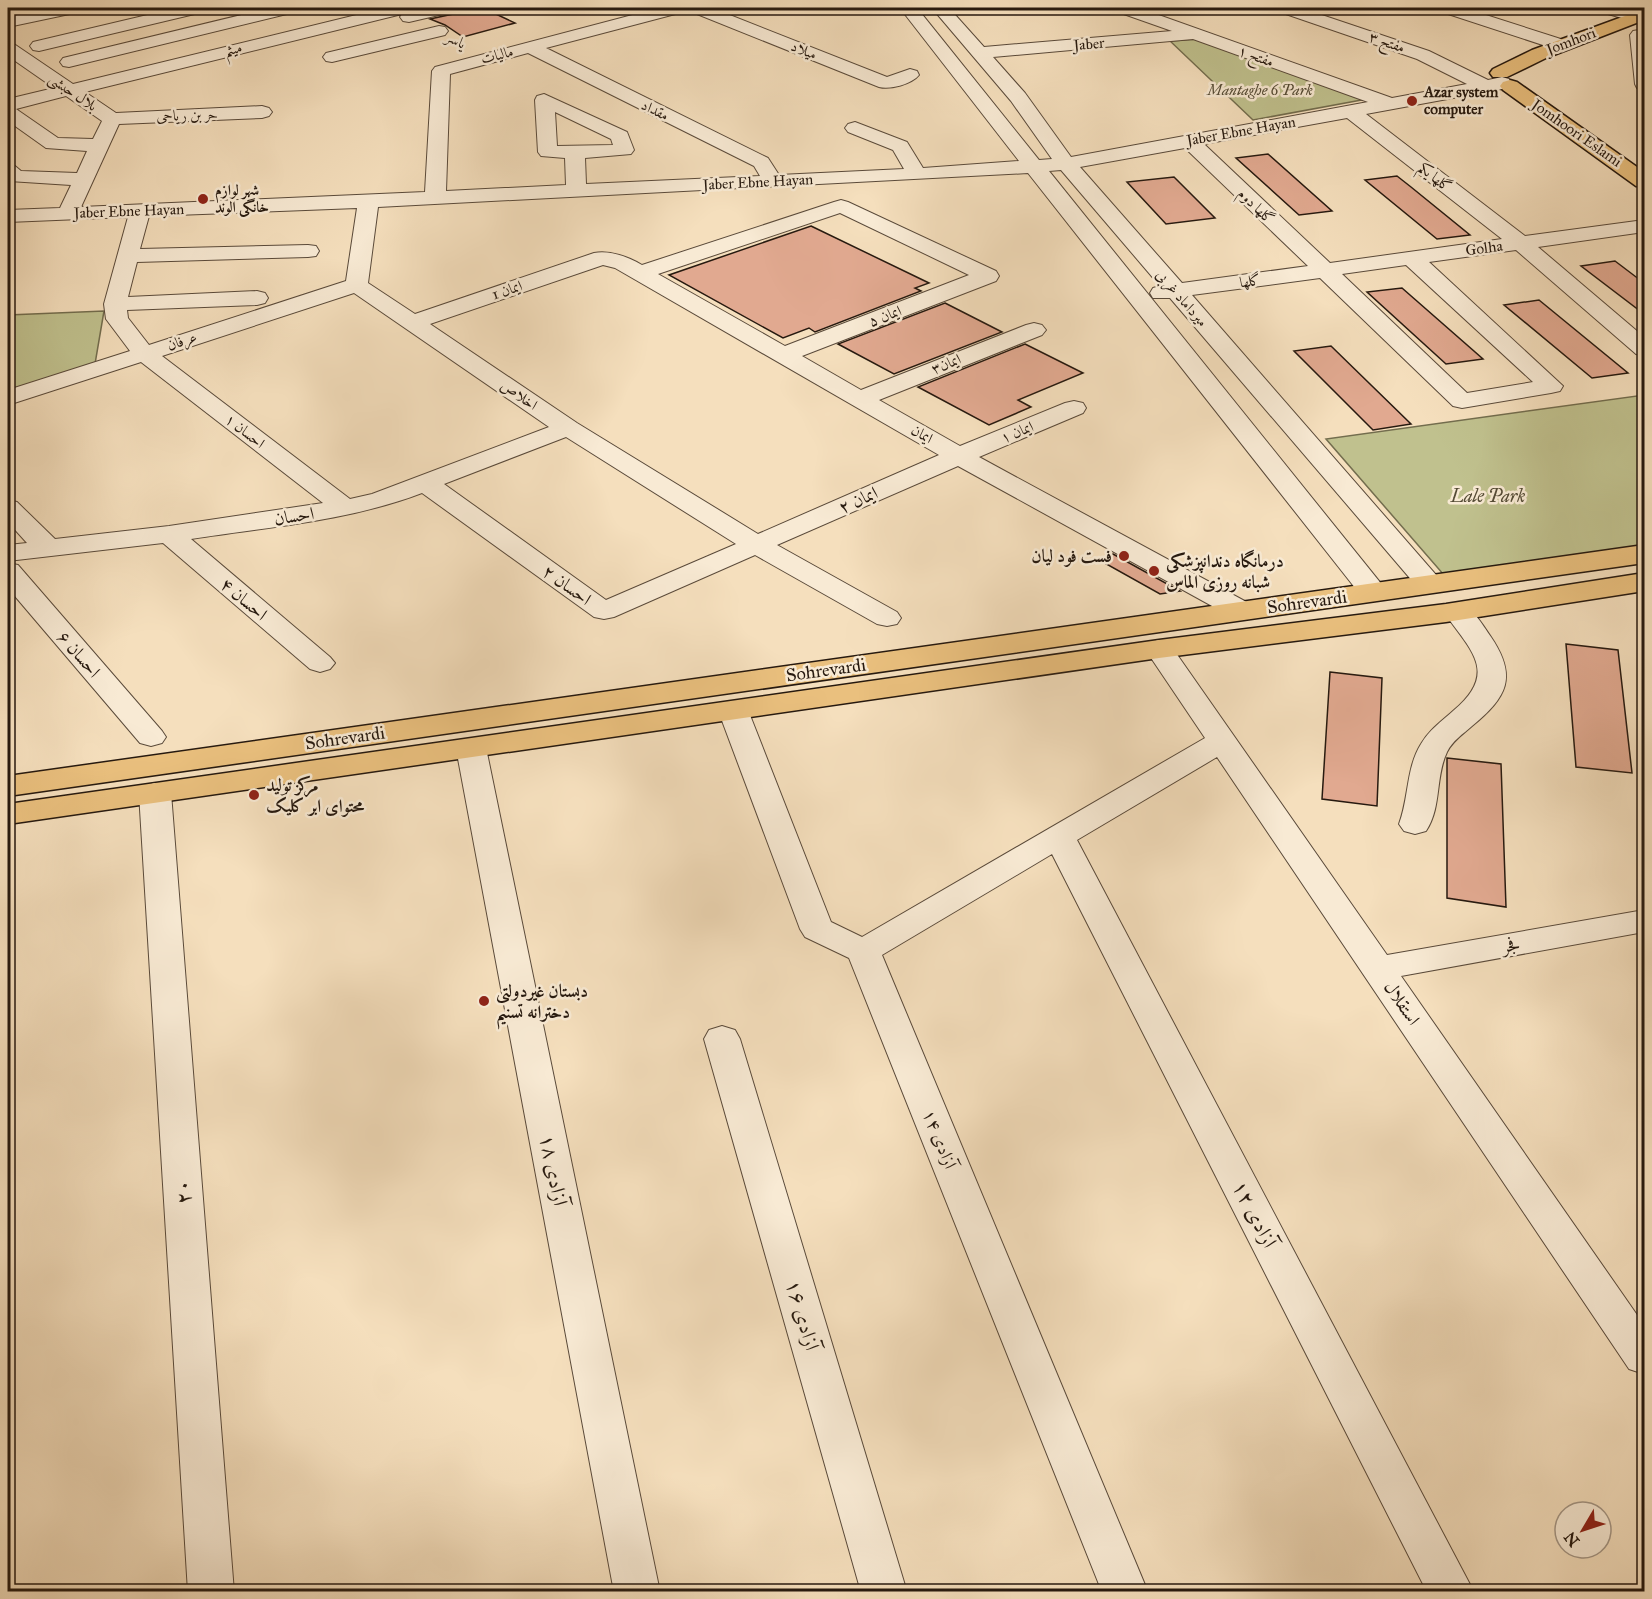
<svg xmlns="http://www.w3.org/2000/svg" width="1652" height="1599" viewBox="0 0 1652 1599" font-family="'IM FELL Great Primer',Amiri,serif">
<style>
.green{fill:#c0c18e;stroke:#736d4e;stroke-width:1.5}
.building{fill:#e1a990;stroke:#26190f;stroke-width:1.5}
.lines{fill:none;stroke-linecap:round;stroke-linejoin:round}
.minor-casing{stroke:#5a4a3a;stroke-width:2}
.major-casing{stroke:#26190f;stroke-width:3}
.minor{fill:#f8ead4;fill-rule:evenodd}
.major{fill:#eac07e;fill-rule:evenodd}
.poi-dot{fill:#8f2418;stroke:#f8ead4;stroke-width:2}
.labels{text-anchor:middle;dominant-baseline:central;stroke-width:5;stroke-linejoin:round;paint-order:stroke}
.far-street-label{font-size:15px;fill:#26190f;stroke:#f8ead4}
.far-park-label{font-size:15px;font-style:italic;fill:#544b35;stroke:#f8ead4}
.far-poi-label{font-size:15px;font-weight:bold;fill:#26190f;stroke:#f8ead4;text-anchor:start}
.park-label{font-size:18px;font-style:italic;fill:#544b35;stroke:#f8ead4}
.street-label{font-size:18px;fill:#26190f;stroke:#f8ead4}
.poi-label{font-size:18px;font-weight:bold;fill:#26190f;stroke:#f8ead4;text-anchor:start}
.near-street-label{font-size:21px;fill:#26190f;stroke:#f8ead4}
</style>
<rect width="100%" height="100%" fill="#f5dfbd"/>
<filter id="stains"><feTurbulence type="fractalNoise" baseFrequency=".00333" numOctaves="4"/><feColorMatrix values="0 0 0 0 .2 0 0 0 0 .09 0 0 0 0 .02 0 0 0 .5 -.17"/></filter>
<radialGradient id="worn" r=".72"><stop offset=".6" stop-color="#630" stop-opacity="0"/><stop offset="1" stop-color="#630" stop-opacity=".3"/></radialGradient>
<path class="green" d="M 1199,39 L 1367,99 L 1253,120 L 1170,41 Z
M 104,311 L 95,364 L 8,390 L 8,315 Z
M 1644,395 L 1644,549 L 1450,582 L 1326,439 Z"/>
<path class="building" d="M 457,8 L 483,8 L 515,23 L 463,37 L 445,25 L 430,19 L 453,14 Z
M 1268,154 L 1332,211 L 1299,215 L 1236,158 Z
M 1397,176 L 1411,187 L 1470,235 L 1437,239 L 1365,180 Z
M 1174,177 L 1215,218 L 1166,224 L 1127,182 Z
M 811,226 L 929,283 L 915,288 L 921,291 L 815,332 L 809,328 L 783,338 L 669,275 Z
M 1615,261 L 1644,283 L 1644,314 L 1581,266 Z
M 1402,288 L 1483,359 L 1446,364 L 1367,292 Z
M 1539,300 L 1628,373 L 1592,378 L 1504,305 Z
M 945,303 L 1002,332 L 894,374 L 838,344 Z
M 1025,344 L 1083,373 L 1018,400 L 1031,407 L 989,425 L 918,387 Z
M 1331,346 L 1411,424 L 1373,430 L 1294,351 Z
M 1113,554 L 1180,591 L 1160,594 L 1101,561 Z
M 1566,644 L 1618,650 L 1632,773 L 1576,767 Z
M 1330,672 L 1382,678 L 1377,806 L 1322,799 Z
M 1447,758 L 1501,764 L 1506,907 L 1447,898 Z"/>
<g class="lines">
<defs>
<path id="minor" d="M 51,8 L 82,8 L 79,12 L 8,27 L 8,17 Z
M 177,8 L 206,8 L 203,12 L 39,51 L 33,50 L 30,46 L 33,42 Z
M 270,8 L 298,8 L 295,12 L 69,67 L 63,66 L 60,62 L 63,58 Z
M 385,8 L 403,8 L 405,10 L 402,14 L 85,92 L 116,113 L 262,106 L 269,108 L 272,112 L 269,116 L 262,118 L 119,124 L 81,207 L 425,192 L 432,71 L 435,67 L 659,8 L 686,8 L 683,12 L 546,48 L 768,158 L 779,175 L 904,169 L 893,150 L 848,132 L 845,128 L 848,124 L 855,122 L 907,142 L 923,168 L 1019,161 L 900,8 L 917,8 L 1039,160 L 1052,159 L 1011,101 L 932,8 L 949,8 L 984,47 L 1172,31 L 1118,12 L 1115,8 L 1139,8 L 1392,98 L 1467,84 L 1417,59 L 1280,12 L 1277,8 L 1301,8 L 1429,51 L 1488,80 L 1502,77 L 1509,79 L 1511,83 L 1509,87 L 1502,89 L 1366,114 L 1525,236 L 1644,220 L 1644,232 L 1538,247 L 1644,337 L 1644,356 L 1636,354 L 1516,250 L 1429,262 L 1563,386 L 1560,391 L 1551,393 L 1462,408 L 1453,406 L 1320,278 L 1192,295 L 1444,584 L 1440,590 L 1430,592 L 1420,590 L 1170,298 L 1153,298 L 1150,293 L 1153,288 L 1160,286 L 1061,170 L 1049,171 L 1383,586 L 1387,592 L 1383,598 L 1373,600 L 1363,598 L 1028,173 L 378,207 L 368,283 L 415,314 L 594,253 C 610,250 629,257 642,265 L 834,202 L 841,200 L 848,202 L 996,271 L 999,276 L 996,281 L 802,356 L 861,390 L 1026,325 L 1034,323 L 1042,325 L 1046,330 L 1042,335 L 879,400 L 960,446 L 1065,403 L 1074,401 L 1083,403 L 1086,408 L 1083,413 L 979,457 L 1252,605 L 1256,611 L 1252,617 L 1242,619 L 1232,617 L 958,466 L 777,545 L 897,612 L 901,618 L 897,624 L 887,626 L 877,624 L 755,555 L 614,617 L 604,619 L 594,617 L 422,493 C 349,521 269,527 191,539 L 330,657 L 335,663 L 330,669 L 320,672 L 310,669 L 163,543 L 8,561 L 8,545 L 27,543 L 8,522 L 8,500 L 17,502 L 55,539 L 169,526 L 323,503 L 141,362 L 8,405 L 8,390 L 130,351 L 106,319 L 104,304 L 128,217 L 8,222 L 8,210 L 60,208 L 71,185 L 9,181 L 8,164 L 15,166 L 21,171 L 77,173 L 87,151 L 46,148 L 8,121 L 8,99 L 54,88 L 8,56 L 8,43 L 14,44 L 73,84 ZM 1193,39 L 1368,102 L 1071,157 L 1025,93 L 993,57 ZM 528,53 L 754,166 L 760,176 L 586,184 L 585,158 L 631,154 L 634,150 L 627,132 L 544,94 L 537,96 L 535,100 L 538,152 L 541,156 L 565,158 L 566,185 L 446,191 L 450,74 ZM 66,96 L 102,121 L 93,139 L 58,138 L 16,109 ZM 555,112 L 611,139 L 613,145 L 557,146 ZM 1347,118 L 1502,239 L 1330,263 L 1204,144 ZM 1185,148 L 1308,266 L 1182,283 L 1080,167 ZM 357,208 L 346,281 L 149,345 L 128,318 L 127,310 L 257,305 L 265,303 L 268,298 L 265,293 L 257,291 L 128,297 L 137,262 L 308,257 L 316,256 L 319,251 L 316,246 L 308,245 L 140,249 L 149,216 ZM 840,213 L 969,275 L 785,346 L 658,274 ZM 603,265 L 615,268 L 939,455 L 758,534 L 577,423 L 430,324 ZM 1406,265 L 1533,382 L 1467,393 L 1342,274 ZM 354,293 L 549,427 L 372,494 L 350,499 L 162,356 ZM 566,437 L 736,544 L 606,600 L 444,484 Z
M 427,8 L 455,8 L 452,12 L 409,22 L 403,21 L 400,17 L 403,13 Z
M 689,8 L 712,8 L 887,77 L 910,69 L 917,71 L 919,75 C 912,84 890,90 879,87 L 692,12 Z
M 1439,8 L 1464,8 L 1567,41 L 1570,45 L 1567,49 L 1555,49 L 1442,12 Z
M 1598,8 L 1623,8 L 1642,13 L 1644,17 L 1636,22 L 1601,12 Z
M 439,26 L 445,27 L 448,31 L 445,35 L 332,62 L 326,61 L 323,57 L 326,53 Z
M 1639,30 L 1644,31 L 1644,90 L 1637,88 L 1635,84 L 1630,35 L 1633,31 Z
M 8,563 L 18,565 L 162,731 L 166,737 L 162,743 L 151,746 L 140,743 L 8,588 Z
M 1457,603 C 1472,606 1482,624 1491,637 C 1518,677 1507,697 1472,726 C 1463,734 1452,741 1447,752 C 1435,777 1442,807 1426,831 L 1415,834 L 1404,831 L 1399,824 C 1409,798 1406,768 1421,744 C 1429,730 1441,722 1453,711 C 1500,672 1470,650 1443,611 L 1447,605 Z
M 1159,640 L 1169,643 L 1387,955 L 1644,910 L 1644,932 L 1401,976 L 1644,1325 L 1644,1374 L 1629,1369 L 1217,757 L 1077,840 L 1474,1592 L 1427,1592 L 1052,854 L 882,955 L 1148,1592 L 1102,1592 L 849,958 L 805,937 L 800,929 L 718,710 L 722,704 L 733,701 L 744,704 L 748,710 L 831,922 L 862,937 L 1205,738 L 1145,649 L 1149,643 Z
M 471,739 L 482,742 L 486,748 L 660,1592 L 614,1592 L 456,748 L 460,742 Z
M 155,783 L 166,786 L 171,793 L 234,1592 L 188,1592 L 139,793 L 144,786 Z
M 722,1026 L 735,1030 L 740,1039 L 907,1592 L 861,1592 L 704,1039 L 709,1030 Z"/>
<path id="major" d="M 1644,9 L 1644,20 L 1546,58 L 1507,77 L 1493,77 L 1490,73 L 1493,69 L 1532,50 Z
M 1510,80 L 1517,82 L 1644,172 L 1644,187 L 1636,186 L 1503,90 L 1500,86 L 1503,82 Z
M 1644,545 L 1644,563 L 8,796 L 8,776 Z
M 1644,573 L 1644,591 L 1446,622 L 1159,658 L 8,824 L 8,804 L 1159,640 L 1446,604 Z"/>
</defs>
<use href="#minor" class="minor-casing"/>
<use href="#major" class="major-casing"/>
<use href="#minor" class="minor"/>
<use href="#major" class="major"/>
</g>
<g class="poi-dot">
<circle cx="1412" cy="101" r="6"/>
<circle cx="203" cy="199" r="6"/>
<circle cx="1124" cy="556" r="6"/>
<circle cx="1154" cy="571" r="6"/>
<circle cx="254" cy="795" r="6"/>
<circle cx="484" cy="1001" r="6"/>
</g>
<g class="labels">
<g class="far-street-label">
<text transform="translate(456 40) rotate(27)">یاسر</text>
<text transform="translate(1571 41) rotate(-21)">Jomhori</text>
<text transform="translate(1387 42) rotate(19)">مفتح ۳</text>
<text transform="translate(1089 44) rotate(-5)">Jaber</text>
<text transform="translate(233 49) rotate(-14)">میثم</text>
<text transform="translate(804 50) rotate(22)">میلاد</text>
<text transform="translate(497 55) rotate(-14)">مالیات</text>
<text transform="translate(1256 56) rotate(20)">مفتح ۱</text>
<text transform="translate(73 92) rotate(34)">بلال حبشی</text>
<text transform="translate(655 110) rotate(26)">مقداد</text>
<text transform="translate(187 115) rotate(-2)">حر بن ریاحی</text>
<text transform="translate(1241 131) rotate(-10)">Jaber Ebne Hayan</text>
<text transform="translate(1577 133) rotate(35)">Jomhoori Eslami</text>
<text transform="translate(1435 177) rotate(38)">گلها یکم</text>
<text transform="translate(758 182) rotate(-3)">Jaber Ebne Hayan</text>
<text transform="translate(1256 206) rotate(44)">گلها دوم</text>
<text transform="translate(129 211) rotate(-2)">Jaber Ebne Hayan</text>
<text transform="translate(1484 248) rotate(-8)">Golha</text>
<text transform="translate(1250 281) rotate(-8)">گلها</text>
<text transform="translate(507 290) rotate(-19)">ایمان 1</text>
<text transform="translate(1182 298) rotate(49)">میرداماد غربی</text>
<text transform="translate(885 316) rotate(-21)">ایمان ۵</text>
<text transform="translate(182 341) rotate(-18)">عرفان</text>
<text transform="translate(946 364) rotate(-22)">ایمان۳</text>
<text transform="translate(519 395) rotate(34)">اخلاص</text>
<text transform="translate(245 431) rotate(38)">احسان ۱</text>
<text transform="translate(1017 432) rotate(-22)">ایمان ۱</text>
<text transform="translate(922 434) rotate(30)">ایمان</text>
</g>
<g class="far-park-label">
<text x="1260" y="90">Mantaghe 6 Park</text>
</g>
<g class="far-poi-label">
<text x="1424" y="92">Azar system<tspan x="1424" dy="17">computer</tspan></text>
<text x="215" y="190">شهر لوازم<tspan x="215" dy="17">خانگی الوند</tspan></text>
</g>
<g class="park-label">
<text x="1488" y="496">Lale Park</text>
</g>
<g class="street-label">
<text transform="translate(858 500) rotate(-24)">ایمان ۲</text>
<text transform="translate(294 516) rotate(-9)">احسان</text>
<text transform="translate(567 585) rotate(36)">احسان ۲</text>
<text transform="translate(244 599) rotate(40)">احسان ۴</text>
<text transform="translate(1307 602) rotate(-8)">Sohrevardi</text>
<text transform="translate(79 654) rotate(49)">احسان ۶</text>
<text transform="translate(826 670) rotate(-8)">Sohrevardi</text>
<text transform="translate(345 738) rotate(-8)">Sohrevardi</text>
<text transform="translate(1511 945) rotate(-10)">فجر</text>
<text transform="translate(1402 1003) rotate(56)">استقلال</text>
<text transform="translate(940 1139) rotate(68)">آزادی ۱۴</text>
</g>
<g class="poi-label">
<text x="1112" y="556" text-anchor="end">فست فود لیان</text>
<text x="1166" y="561">درمانگاه دندان‍‍پزشکی<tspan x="1166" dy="21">شبانه روزی الماس</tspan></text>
<text x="266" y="785">مرکز تولید<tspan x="266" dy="21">محتوای ابر کلیک</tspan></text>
<text x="496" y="991">دبستان غیردولتی<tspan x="496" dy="21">دخترانه تسنیم</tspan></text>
</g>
<g class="near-street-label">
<text transform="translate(554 1170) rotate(79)">آزادی ۱۸</text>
<text transform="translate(183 1192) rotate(-94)">۲۰</text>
<text transform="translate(1255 1214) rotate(63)">آزادی ۱۲</text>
<text transform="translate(803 1315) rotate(74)">آزادی ۱۶</text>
</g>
</g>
<rect width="1652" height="1599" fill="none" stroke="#f5dfbd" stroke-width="30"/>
<rect x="9" y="9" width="1634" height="1581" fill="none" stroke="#26190f" stroke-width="3"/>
<rect x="15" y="15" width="1622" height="1569" fill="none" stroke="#26190f" stroke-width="1.5"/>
<g transform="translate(1583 1530) rotate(231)"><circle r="28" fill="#f8ead4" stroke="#a49685" stroke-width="1.5"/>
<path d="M0-4.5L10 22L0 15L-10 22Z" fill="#8f2418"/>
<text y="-9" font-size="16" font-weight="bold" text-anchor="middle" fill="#26190f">N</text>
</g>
<rect width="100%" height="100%" filter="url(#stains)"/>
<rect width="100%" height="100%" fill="url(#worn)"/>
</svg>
